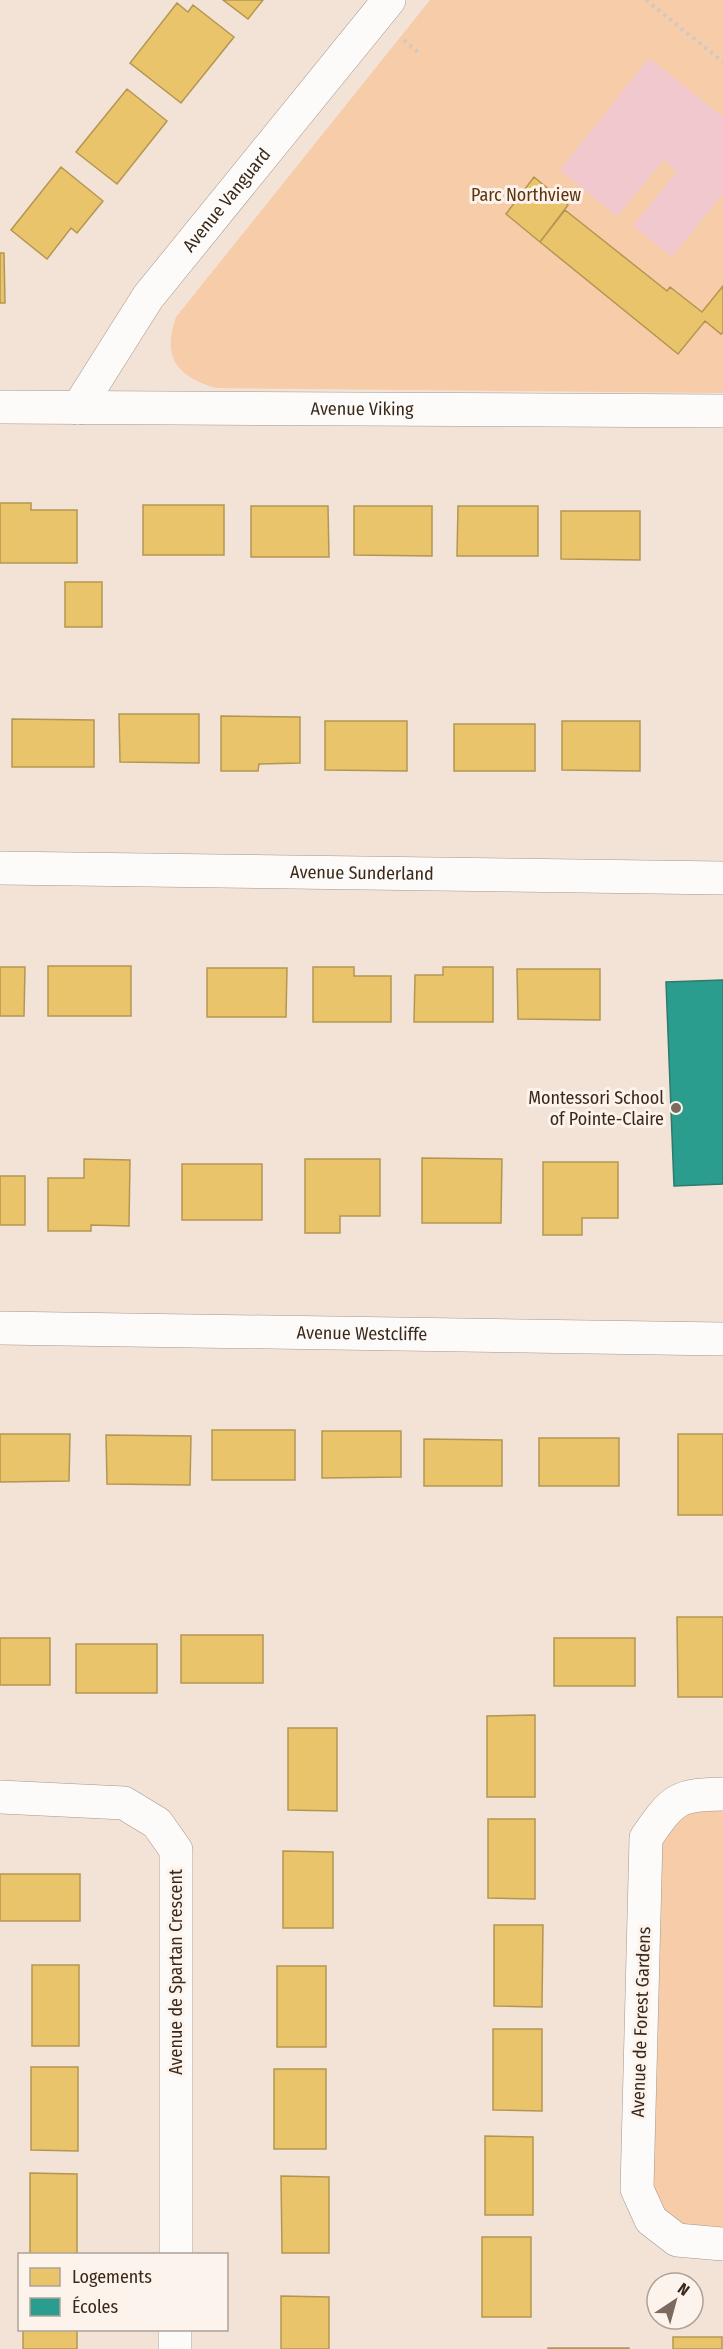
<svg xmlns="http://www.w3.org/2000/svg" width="723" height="2349" viewBox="0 0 723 2349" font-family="'Fira Sans Condensed',sans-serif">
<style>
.green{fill:#f7cca9}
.water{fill:#f2c8cf}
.homes{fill:#e9c46a;stroke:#b49652;stroke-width:1.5}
.schools{fill:#2a9d8f;stroke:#2f7a6c;stroke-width:1.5}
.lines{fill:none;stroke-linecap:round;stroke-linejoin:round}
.minor-casing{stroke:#a5968a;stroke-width:34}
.path{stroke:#cfc8c3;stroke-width:4;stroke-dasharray:3 4.5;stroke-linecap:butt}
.minor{stroke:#fdfbf9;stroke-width:33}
.poi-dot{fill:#7b6a5d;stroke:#fcf3ec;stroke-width:2}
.labels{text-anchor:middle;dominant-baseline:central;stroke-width:6;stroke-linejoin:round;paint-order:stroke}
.park-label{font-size:18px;fill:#5c340e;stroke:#fcf3ec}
.street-label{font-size:18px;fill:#3a291b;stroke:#fcf3ec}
.poi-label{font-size:18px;fill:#3a291b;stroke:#fcf3ec;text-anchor:end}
</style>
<rect width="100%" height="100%" fill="#f3e3d7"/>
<path class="green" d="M 430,0 L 723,0 L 723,393 L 215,388 C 176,376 162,357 176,317 Z
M 723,1794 L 723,2244 L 651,2220 L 646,1838 Z"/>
<path class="water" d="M 649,58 L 723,117 L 723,194 L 672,257 L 633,226 L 677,171 L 664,160 L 617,216 L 560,170 Z"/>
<path class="homes" d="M 223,0 L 263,0 L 248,19 Z
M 177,3 L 188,12 L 193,5 L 234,37 L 181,103 L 130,63 Z
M 127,89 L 167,121 L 117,184 L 76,152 Z
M 61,167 L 103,201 L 77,233 L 71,228 L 47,259 L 11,230 Z
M 534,177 L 568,205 L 540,242 L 506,214 Z
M 565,210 L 667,291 L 670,287 L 702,312 L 723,286 L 723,333 L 721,334 L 705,321 L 678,354 L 540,242 Z
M 0,253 L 4,253 L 5,303 L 0,303 Z
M 0,503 L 31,503 L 31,510 L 77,510 L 77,563 L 0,563 Z
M 143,505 L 224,505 L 224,555 L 143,555 Z
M 251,506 L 328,506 L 329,557 L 251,557 Z
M 354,506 L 432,506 L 432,556 L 354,555 Z
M 458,506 L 538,506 L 538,556 L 457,556 Z
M 561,511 L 640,511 L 640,560 L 561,559 Z
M 65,582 L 102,582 L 102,627 L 65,627 Z
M 119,714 L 199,714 L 199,763 L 120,762 Z
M 221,716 L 300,717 L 300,763 L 259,764 L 258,771 L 221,771 Z
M 12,719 L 94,720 L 94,767 L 12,767 Z
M 325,721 L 407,721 L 407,771 L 325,770 Z
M 562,721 L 640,721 L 640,771 L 562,770 Z
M 454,724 L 535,724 L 535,771 L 454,771 Z
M 48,966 L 131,966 L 131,1016 L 48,1016 Z
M 0,967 L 25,967 L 24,1016 L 0,1016 Z
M 313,967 L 354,967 L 354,976 L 391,976 L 391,1022 L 313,1022 Z
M 443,967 L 493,967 L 493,1022 L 414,1022 L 415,975 L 443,975 Z
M 207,968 L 287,968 L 286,1017 L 207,1017 Z
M 517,969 L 600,969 L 600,1020 L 518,1019 Z
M 422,1158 L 502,1159 L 501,1223 L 422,1223 Z
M 84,1159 L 130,1160 L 129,1226 L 91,1225 L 91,1231 L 48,1231 L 48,1178 L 84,1178 Z
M 305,1159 L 380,1159 L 380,1216 L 340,1216 L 340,1233 L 305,1233 Z
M 543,1162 L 618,1162 L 618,1218 L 582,1218 L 582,1235 L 543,1235 Z
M 182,1164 L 262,1164 L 262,1220 L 182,1220 Z
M 0,1176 L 25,1176 L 25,1225 L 0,1225 Z
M 212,1430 L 295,1430 L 295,1480 L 212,1480 Z
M 322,1431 L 401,1431 L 401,1477 L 322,1478 Z
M 0,1434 L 70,1434 L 69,1481 L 0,1482 Z
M 678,1434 L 723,1434 L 723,1515 L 678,1515 Z
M 106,1435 L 191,1436 L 190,1485 L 107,1484 Z
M 539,1438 L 619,1438 L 619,1486 L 539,1486 Z
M 424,1439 L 502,1440 L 502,1486 L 424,1486 Z
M 677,1617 L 723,1617 L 723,1697 L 678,1697 Z
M 181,1635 L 263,1635 L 263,1683 L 181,1683 Z
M 0,1638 L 50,1638 L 50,1685 L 0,1685 Z
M 554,1638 L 635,1638 L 635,1686 L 554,1686 Z
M 76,1644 L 157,1644 L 157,1693 L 76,1693 Z
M 535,1715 L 535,1797 L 487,1797 L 487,1716 Z
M 288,1728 L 337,1728 L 337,1811 L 288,1810 Z
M 488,1819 L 535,1819 L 535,1899 L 488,1898 Z
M 283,1851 L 333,1852 L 333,1928 L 283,1928 Z
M 0,1874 L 80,1874 L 80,1921 L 0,1921 Z
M 494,1925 L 543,1925 L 542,2007 L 494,2006 Z
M 32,1965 L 79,1965 L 79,2046 L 32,2046 Z
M 277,1966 L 326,1966 L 326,2047 L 277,2047 Z
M 493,2029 L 542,2029 L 542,2111 L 493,2110 Z
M 31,2067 L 78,2067 L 78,2151 L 31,2150 Z
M 274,2069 L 326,2069 L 326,2149 L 274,2149 Z
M 485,2136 L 533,2137 L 533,2215 L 485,2215 Z
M 30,2173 L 77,2174 L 77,2254 L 30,2254 Z
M 281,2176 L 329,2177 L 329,2253 L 282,2253 Z
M 482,2237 L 531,2237 L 531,2317 L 482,2317 Z
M 281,2296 L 329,2297 L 329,2349 L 281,2349 Z
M 23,2330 L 77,2330 L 77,2349 L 23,2349 Z
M 673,2337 L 722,2337 L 722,2349 L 673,2349 Z
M 548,2348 L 629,2348 L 629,2349 L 548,2349 Z"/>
<path class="schools" d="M 723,980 L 723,1184 L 674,1186 L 666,982 Z"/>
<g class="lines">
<defs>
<g id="minor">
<path id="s1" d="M 0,407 L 723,411"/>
<path id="s2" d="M 78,408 L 148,297 L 389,0"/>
<path id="s3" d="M 0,868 L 723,878"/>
<path id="s4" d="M 0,1328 L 723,1339"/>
<path d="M 723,1794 C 676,1795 673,1799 646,1838 L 637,2189 L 651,2220 L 677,2240 L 723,2244"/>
<path d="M 0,1797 L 124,1803 L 157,1823 L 176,1850 L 176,2254"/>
<path d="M 175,2349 L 175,2330"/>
</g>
</defs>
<use href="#minor" class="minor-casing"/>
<path class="path" d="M 646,0 L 723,62
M 404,40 L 420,54"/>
<use href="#minor" class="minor"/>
</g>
<circle class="poi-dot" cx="676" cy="1108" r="6"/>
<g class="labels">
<g class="park-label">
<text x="526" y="195">Parc Northview</text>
</g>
<g class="street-label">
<text stroke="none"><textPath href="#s2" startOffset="256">Avenue Vanguard</textPath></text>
<text stroke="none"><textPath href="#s1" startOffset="362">Avenue Viking</textPath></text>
<text stroke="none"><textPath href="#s3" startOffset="362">Avenue Sunderland</textPath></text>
<text stroke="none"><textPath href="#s4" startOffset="362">Avenue Westcliffe</textPath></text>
<text transform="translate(176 1972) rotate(-90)">Avenue de Spartan Crescent</text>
<text transform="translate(641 2022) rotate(-88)">Avenue de Forest Gardens</text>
</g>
<g class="poi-label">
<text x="664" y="1098">Montessori School<tspan x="664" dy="21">of Pointe-Claire</tspan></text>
</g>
</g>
<rect x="18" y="2253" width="210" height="78" fill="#fcf3ec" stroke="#aea298" stroke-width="1.5"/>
<rect x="30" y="2268" width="30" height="18" fill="#e9c46a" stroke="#aea298" stroke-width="1.5"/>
<text x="72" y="2283" font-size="18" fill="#3a291b">Logements</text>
<rect x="30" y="2298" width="30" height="18" fill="#2a9d8f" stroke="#aea298" stroke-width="1.5"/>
<text x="72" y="2313" font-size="18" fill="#3a291b">Écoles</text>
<g transform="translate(675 2301) rotate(36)"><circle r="28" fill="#fcf3ec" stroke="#aea298" stroke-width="1.5"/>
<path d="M0-4.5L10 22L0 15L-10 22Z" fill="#7b6a5d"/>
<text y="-9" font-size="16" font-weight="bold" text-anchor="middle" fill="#3a291b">N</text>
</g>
</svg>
